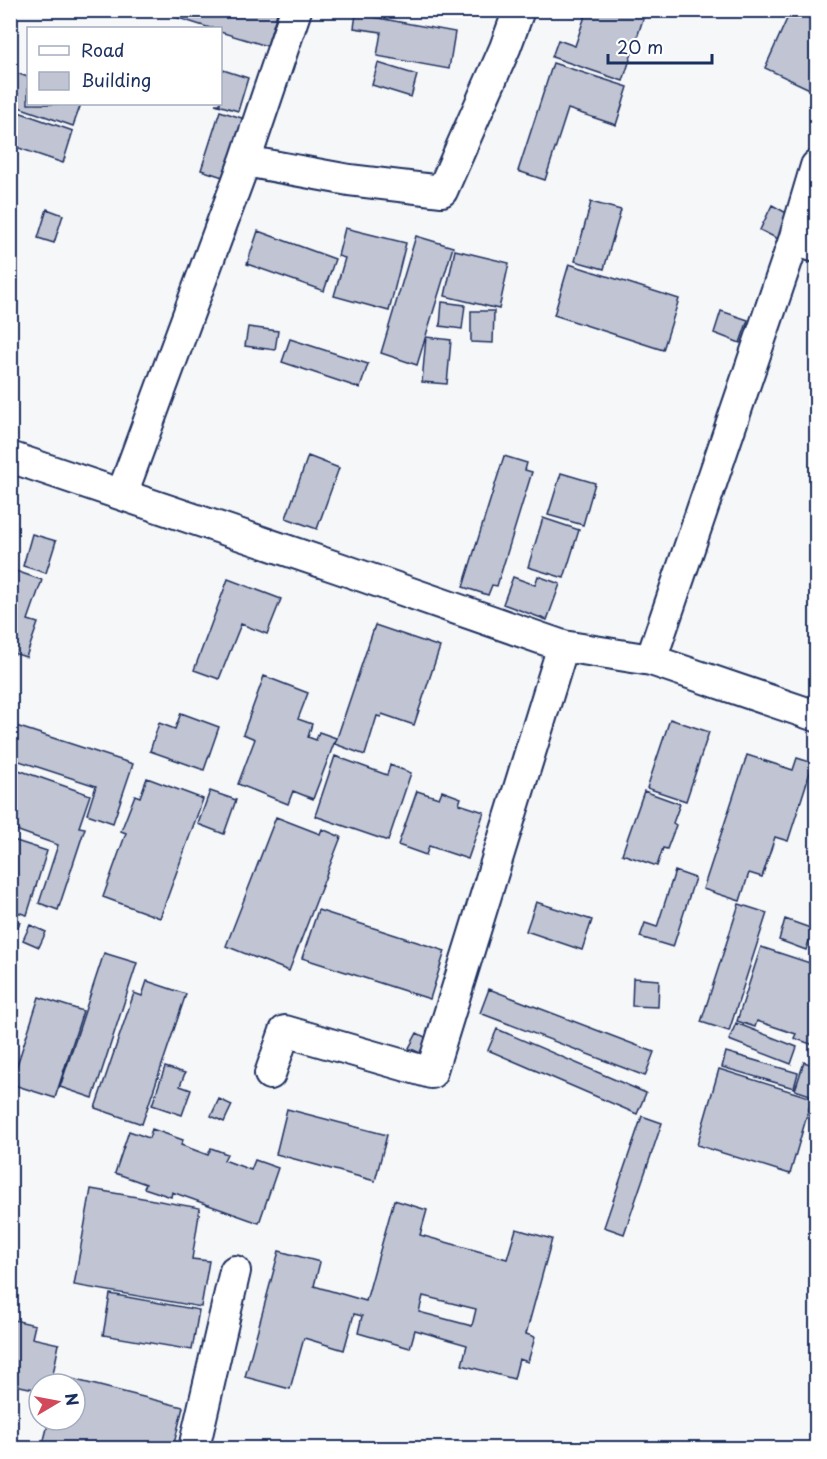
<svg xmlns="http://www.w3.org/2000/svg" width="827" height="1459" viewBox="0 0 827 1459" font-family="'Playpen Sans',sans-serif">
<style>
.building{fill:#c0c4d3;stroke:#1b2f5e;stroke-width:1.5;fill-rule:evenodd}
.lines{fill:none;stroke-linecap:round;stroke-linejoin:round}
.minor-casing{stroke:#1b2f5e;stroke-width:34}
.minor{stroke:#fff;stroke-width:30}
</style>
<rect width="100%" height="100%" fill="#f6f7f9"/>
<filter id="ink" filterUnits="userSpaceOnUse"><feTurbulence type="fractalNoise" baseFrequency=".0167" numOctaves="2"/><feDisplacementMap in="SourceGraphic" scale="12" xChannelSelector="R" yChannelSelector="G"/><feConvolveMatrix kernelMatrix="1 2 1 2 8 2 1 2 1" color-interpolation-filters="sRGB"/></filter>
<g filter="url(#ink)">
<path class="building" d="M 153,10 L 278,10 L 267,46 L 220,32 L 220,28 L 210,28 Z
M 467,10 L 492,10 L 491,16 Z
M 587,10 L 628,10 L 644,16 L 623,81 L 552,57 L 558,40 L 575,46 Z
M 791,10 L 816,10 L 816,92 L 765,68 Z
M 356,14 L 455,32 L 449,69 L 377,56 L 381,32 L 354,28 Z
M 378,63 L 417,75 L 411,97 L 372,85 Z
M 553,63 L 628,87 L 616,125 L 568,109 L 545,180 L 518,171 Z
M 220,69 L 248,78 L 238,111 L 215,104 L 220,104 Z
M 10,71 L 28,77 L 28,104 L 81,104 L 73,126 L 10,104 Z
M 10,109 L 73,131 L 63,163 L 10,145 Z
M 220,111 L 248,120 L 229,179 L 201,170 Z
M 591,202 L 621,210 L 604,269 L 575,261 Z
M 772,205 L 792,216 L 780,240 L 760,230 Z
M 47,209 L 63,215 L 54,243 L 38,238 Z
M 345,228 L 406,243 L 389,311 L 334,296 L 345,258 L 338,256 Z
M 258,231 L 335,259 L 324,291 L 247,264 Z
M 416,236 L 453,247 L 417,365 L 381,353 Z
M 455,250 L 509,263 L 499,309 L 445,296 Z
M 569,264 L 679,299 L 663,350 L 554,315 Z
M 442,302 L 465,305 L 462,329 L 440,326 Z
M 471,311 L 494,311 L 493,343 L 471,342 Z
M 721,311 L 748,320 L 740,343 L 714,333 Z
M 248,327 L 278,331 L 275,350 L 245,346 Z
M 426,337 L 451,340 L 447,384 L 422,382 Z
M 290,339 L 368,364 L 360,388 L 282,362 Z
M 308,456 L 339,468 L 317,529 L 286,518 Z
M 504,456 L 527,463 L 525,470 L 532,472 L 497,586 L 492,585 L 488,595 L 463,587 Z
M 561,473 L 595,483 L 583,525 L 548,515 Z
M 543,518 L 579,530 L 564,578 L 528,567 Z
M 32,534 L 56,541 L 46,573 L 23,566 Z
M 13,570 L 42,580 L 28,620 L 38,623 L 26,657 L 10,652 L 10,577 Z
M 538,576 L 560,584 L 547,620 L 503,604 L 513,577 L 535,585 Z
M 228,579 L 281,599 L 267,634 L 241,624 L 219,679 L 194,670 Z
M 375,625 L 440,647 L 414,725 L 382,714 L 381,717 L 377,716 L 365,755 L 335,744 Z
M 264,676 L 308,693 L 298,719 L 312,724 L 308,737 L 316,740 L 319,732 L 336,738 L 313,799 L 293,791 L 288,804 L 238,784 L 255,739 L 243,734 Z
M 181,713 L 219,727 L 204,770 L 150,751 L 159,723 L 175,729 Z
M 670,719 L 709,732 L 686,801 L 647,788 Z
M 10,724 L 133,764 L 113,823 L 87,814 L 96,786 L 10,758 Z
M 747,755 L 793,770 L 797,758 L 813,763 L 788,841 L 775,837 L 762,877 L 749,873 L 740,901 L 703,889 Z
M 335,756 L 387,775 L 390,765 L 411,773 L 388,841 L 315,816 Z
M 10,767 L 90,795 L 79,827 L 85,828 L 58,910 L 39,903 L 58,845 L 10,828 Z
M 147,778 L 203,799 L 160,918 L 103,897 L 126,833 L 121,831 L 135,795 L 140,797 Z
M 210,791 L 236,800 L 224,834 L 198,824 Z
M 417,791 L 439,798 L 442,791 L 461,798 L 459,804 L 484,812 L 468,859 L 429,846 L 426,855 L 398,845 Z
M 644,791 L 680,804 L 673,823 L 676,825 L 667,849 L 663,848 L 657,866 L 622,854 Z
M 276,817 L 320,834 L 322,829 L 341,837 L 289,971 L 226,946 Z
M 10,839 L 47,851 L 27,915 L 10,910 Z
M 675,871 L 695,878 L 673,947 L 640,937 L 645,923 L 657,927 Z
M 536,902 L 592,920 L 582,950 L 526,931 Z
M 739,904 L 767,913 L 729,1031 L 701,1022 Z
M 318,910 L 445,951 L 430,999 L 302,958 Z
M 10,919 L 20,922 L 12,944 L 10,943 Z
M 785,919 L 813,929 L 806,950 L 779,940 Z
M 30,925 L 46,932 L 39,947 L 23,940 Z
M 761,947 L 816,965 L 816,1046 L 794,1038 L 796,1034 L 757,1021 L 755,1027 L 737,1021 Z
M 104,953 L 137,963 L 93,1098 L 60,1087 Z
M 633,978 L 659,980 L 658,1007 L 632,1006 Z
M 147,981 L 186,994 L 142,1124 L 95,1108 L 134,993 L 142,996 Z
M 489,989 L 654,1052 L 645,1076 L 480,1013 Z
M 39,997 L 83,1011 L 55,1098 L 11,1084 Z
M 736,1023 L 797,1047 L 791,1064 L 729,1040 Z
M 497,1029 L 646,1093 L 637,1114 L 488,1050 Z
M 417,1033 L 427,1038 L 420,1053 L 409,1048 Z
M 726,1052 L 798,1073 L 794,1088 L 722,1067 Z
M 804,1062 L 816,1066 L 816,1097 L 795,1090 Z
M 165,1067 L 185,1073 L 180,1086 L 191,1090 L 182,1115 L 152,1105 Z
M 719,1069 L 812,1098 L 790,1174 L 697,1145 Z
M 219,1099 L 232,1105 L 224,1122 L 211,1116 Z
M 287,1109 L 387,1135 L 375,1181 L 276,1154 Z
M 642,1116 L 662,1123 L 624,1234 L 604,1227 Z
M 152,1129 L 183,1140 L 181,1145 L 208,1155 L 211,1148 L 227,1154 L 224,1160 L 251,1170 L 255,1160 L 278,1168 L 259,1223 L 172,1192 L 171,1197 L 144,1188 L 146,1184 L 115,1173 L 129,1131 L 149,1138 Z
M 91,1189 L 200,1208 L 192,1259 L 209,1261 L 201,1307 L 74,1285 Z
M 394,1200 L 427,1210 L 420,1235 L 507,1259 L 516,1229 L 552,1239 L 526,1334 L 535,1337 L 528,1362 L 519,1359 L 514,1379 L 462,1365 L 467,1345 L 415,1330 L 410,1348 L 358,1333 L 362,1316 L 354,1314 L 344,1350 L 304,1338 L 290,1389 L 245,1377 L 279,1251 L 320,1262 L 314,1286 L 366,1301 ZM 423,1296 L 476,1309 L 472,1326 L 419,1312 Z
M 110,1294 L 199,1310 L 192,1350 L 103,1335 Z
M 10,1319 L 35,1325 L 32,1338 L 59,1344 L 51,1384 L 39,1384 L 39,1390 L 10,1384 Z
M 60,1376 L 183,1407 L 173,1448 L 42,1448 L 49,1420 L 75,1420 L 75,1384 L 58,1384 Z"/>
<g class="lines">
<defs>
<path id="minor" d="M 245,161 L 349,180 L 442,191 L 505,48 L 519,10
M 794,240 L 816,247
M 10,457 L 339,568 L 563,646 L 651,660 L 816,716
M 122,494 L 245,161 L 296,10
M 651,660 L 794,240 L 816,166
M 270,1074 L 285,1031 L 431,1073 L 563,646
M 194,1448 L 235,1271"/>
</defs>
<use href="#minor" class="minor-casing"/>
<use href="#minor" class="minor"/>
</g>
</g>
<rect width="827" height="1459" fill="none" stroke="#fff" stroke-width="36"/>
<rect x="18" y="18" width="791" height="1423" fill="none" stroke="#1b2f5e" stroke-width="2" filter="url(#ink)"/>
<rect x="27" y="27" width="195" height="78" fill="#ffffff" stroke="#a4acbf" stroke-width="1.5"/>
<rect x="39" y="46" width="30" height="9" fill="#ffffff" stroke="#a4acbf" stroke-width="1.5"/>
<text x="81" y="57" font-size="18" fill="#1b2f5e">Road</text>
<rect x="39" y="72" width="30" height="18" fill="#c0c4d3" stroke="#a4acbf" stroke-width="1.5"/>
<text x="81" y="87" font-size="18" fill="#1b2f5e">Building</text>
<g transform="translate(57 1402) rotate(80)"><circle r="28" fill="#ffffff" stroke="#a4acbf" stroke-width="1.5"/>
<path d="M0-4.5L10 22L0 15L-10 22Z" fill="#d1495b"/>
<text y="-9" font-size="16" font-weight="bold" text-anchor="middle" fill="#1b2f5e">N</text>
</g>
<path d="M608 54v9h104v-9" fill="none" stroke="#1b2f5e" stroke-width="3"/>
<text x="617" y="54" font-size="18" fill="#1b2f5e" stroke="#ffffff" stroke-width="4.5" paint-order="stroke">20 m</text>
</svg>
